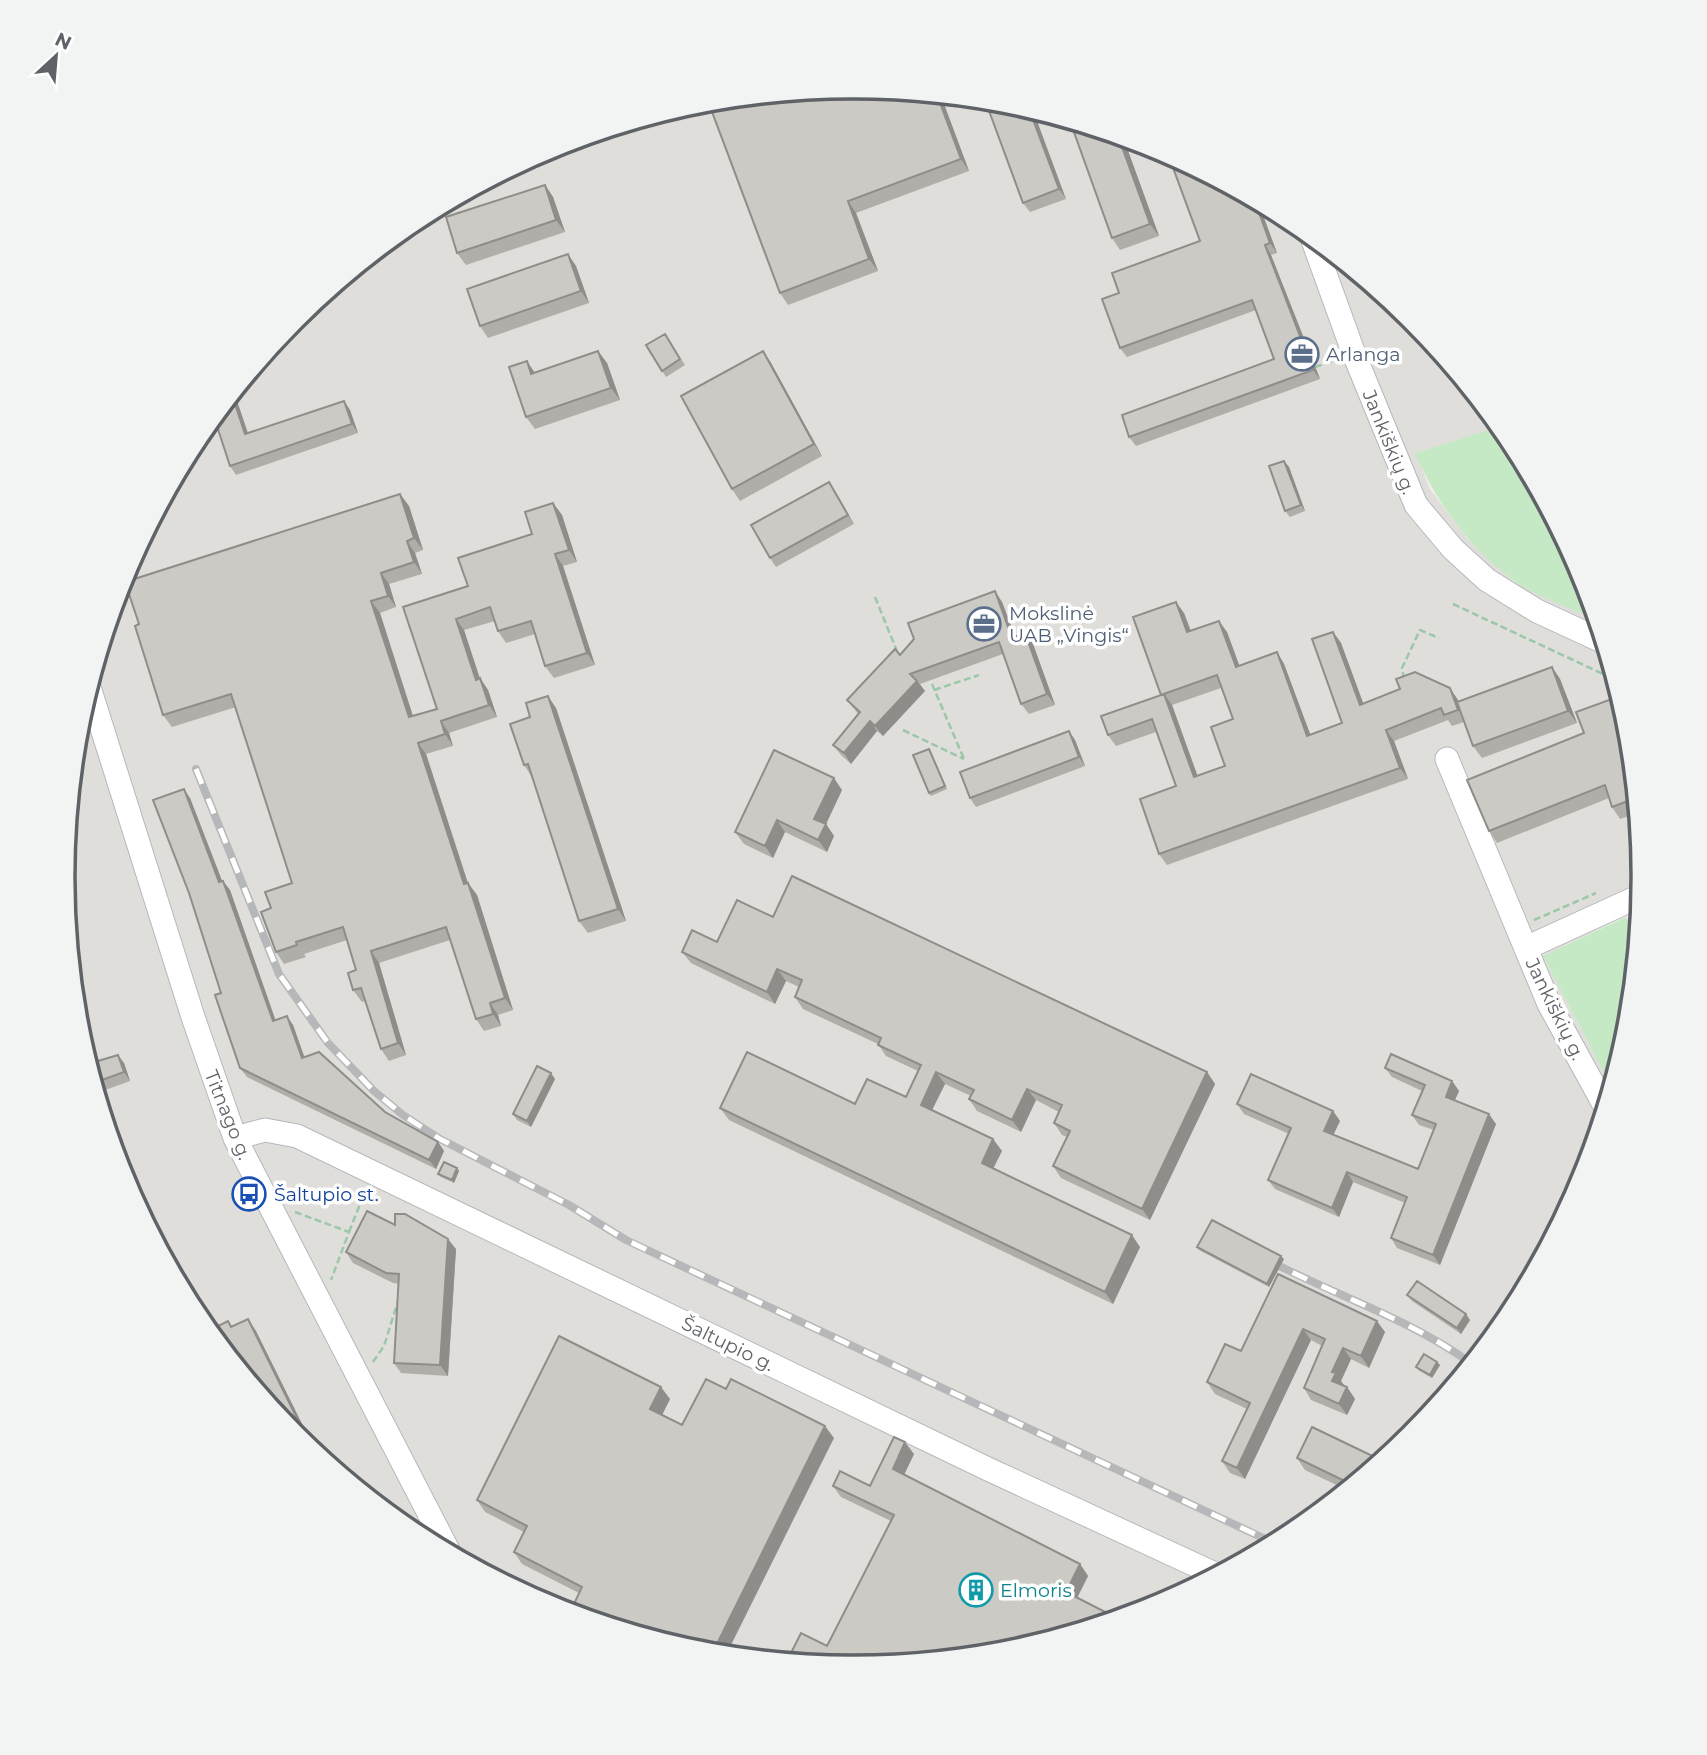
<svg xmlns="http://www.w3.org/2000/svg" width="1707" height="1755" viewBox="0 0 1707 1755" font-family="Montserrat,sans-serif">
<style>
.industrial{fill:#e0deda}
.green{fill:#c5e8c5}
.lines{fill:none;stroke-linecap:round;stroke-linejoin:round}
.minor-casing{stroke:#b5b8bc;stroke-width:25}
.path{stroke:#9cc7a9;stroke-width:2.5;stroke-dasharray:7 3.5;stroke-linecap:butt}
.minor{stroke:#fff;stroke-width:23}
.rail-casing{stroke:#b6b7b8;stroke-width:8}
.rail{stroke:#fff;stroke-width:5;stroke-dasharray:16;stroke-linecap:butt}
.wall{fill:#afaea9;fill-rule:evenodd}
.shaded-wall{fill:#8f8d8a}
.building{fill:#cccac5;stroke:#8f8d8a;stroke-width:2}
.labels{text-anchor:middle;dominant-baseline:central;stroke-width:7;stroke-linejoin:round;paint-order:stroke}
.service-label{font-size:19px;fill:#4e5e75;stroke:#fff;text-anchor:start}
.street-label{font-size:19px;fill:#5f6368;stroke:#fff}
.transit-label{font-size:19px;fill:#164399;stroke:#fff;text-anchor:start}
.culture-label{font-size:19px;fill:#0d838f;stroke:#fff;text-anchor:start}
.rim{fill:none;stroke:#5f6368;stroke-width:3.5}
</style>
<rect width="100%" height="100%" fill="#f1efe8"/>
<path class="industrial" d="M 854,87 L 1008,102 L 1156,147 L 1293,220 L 1413,319 L 1501,426 L 1416,453 L 1430,489 L 1468,539 L 1514,582 L 1598,620 L 1629,724 L 1644,877 L 1641,909 L 1543,956 L 1612,1088 L 1584,1180 L 1511,1317 L 1412,1437 L 1292,1535 L 1156,1608 L 1007,1653 L 853,1668 L 699,1653 L 551,1608 L 414,1535 L 294,1436 L 196,1316 L 123,1180 L 78,1031 L 63,877 L 78,723 L 123,575 L 196,438 L 295,318 L 415,220 L 551,147 L 700,102 Z"/>
<path class="green" d="M 1501,426 L 1511,439 L 1584,575 L 1598,620 C 1571,608 1537,598 1514,581 C 1470,549 1436,502 1415,453 Z
M 1626,917 L 1638,939 L 1629,1032 L 1612,1088 L 1543,956 Z"/>
<g class="lines">
<defs>
<path id="minor" d="M 1311,235 L 1354,354 L 1416,505 L 1453,549 L 1487,580 L 1537,611 L 1604,642
M 89,687 L 193,1017 L 235,1138 L 450,1554
M 1447,759 L 1549,1004 L 1606,1108
M 1526,948 L 1642,895
M 235,1138 L 265,1130 L 297,1136 L 990,1470 L 1217,1575"/>
</defs>
<use href="#minor" class="minor-casing"/>
<path class="path" d="M 1315,367 L 1334,361
M 875,597 L 897,651
M 1453,604 L 1616,680
M 1404,679 L 1402,668 L 1420,630 L 1439,638
M 932,684 L 964,759
M 934,690 L 979,675
M 903,730 L 964,759
M 1534,920 L 1596,893
M 295,1212 L 349,1232 L 331,1280
M 349,1232 L 366,1189
M 373,1362 L 384,1346 L 398,1301"/>
<use href="#minor" class="minor"/>
<defs>
<path id="rail" d="M 196,769 L 279,974 L 328,1043 L 374,1091 L 403,1115 L 440,1139 L 569,1205 L 626,1240 L 1276,1544
M 1264,1258 C 1333,1295 1409,1318 1472,1364"/>
</defs>
<use href="#rail" class="rail-casing"/>
<use href="#rail" class="rail"/>
</g>
<path class="wall" d="M 941,96 L 969,171 L 856,213 L 878,271 L 788,305 L 780,293 L 708,101 Z
M 1008,102 L 1066,199 L 1030,212 L 1023,203 Z
M 610,129 L 583,144 L 580,138 Z
M 1123,137 L 1159,236 L 1120,250 L 1112,238 Z
M 545,185 L 553,197 L 565,232 L 466,265 L 457,253 Z
M 1258,202 L 1277,253 L 1271,255 L 1320,379 L 1136,446 L 1129,437 L 1274,359 L 1256,310 L 1127,357 L 1120,348 L 1119,293 Z
M 576,266 L 589,303 L 488,338 L 480,326 Z
M 665,334 L 685,365 L 666,377 L 646,345 Z
M 598,351 L 607,363 L 620,400 L 535,429 L 526,417 L 535,373 Z
M 763,351 L 771,363 L 822,456 L 740,501 L 732,489 Z
M 1460,376 L 1482,403 L 1475,406 L 1467,395 Z
M 234,392 L 248,433 L 344,401 L 350,410 L 358,433 L 236,475 L 230,466 L 214,417 Z
M 1284,461 L 1289,467 L 1305,511 L 1290,517 L 1285,511 Z
M 829,482 L 854,524 L 776,567 L 770,558 Z
M 400,494 L 409,506 L 423,550 L 415,553 L 422,574 L 389,584 L 396,607 L 380,613 L 413,716 L 437,709 L 403,607 L 468,586 L 532,534 L 553,503 L 562,515 L 577,562 L 563,566 L 595,665 L 554,678 L 545,666 L 535,634 L 506,643 L 498,631 L 495,621 L 464,630 L 480,678 L 488,690 L 497,717 L 449,733 L 453,746 L 426,754 L 468,883 L 477,895 L 513,1010 L 498,1015 L 501,1026 L 484,1031 L 476,1019 L 450,940 L 379,963 L 406,1055 L 389,1061 L 381,1049 L 365,1001 L 362,1002 L 353,990 L 356,970 L 347,940 L 304,954 L 306,957 L 284,964 L 276,952 L 271,908 L 292,883 L 236,707 L 172,727 L 163,715 L 139,624 Z
M 1002,602 L 1015,637 L 1025,633 L 1033,644 L 1055,705 L 1029,714 L 1021,704 L 1003,654 L 920,684 L 925,691 L 883,736 L 877,731 L 851,764 L 841,755 L 833,745 L 858,714 L 847,700 L 900,655 Z
M 1184,613 L 1191,631 L 1227,632 L 1239,666 L 1277,652 L 1284,664 L 1310,735 L 1342,723 L 1333,632 L 1341,643 L 1363,704 L 1458,700 L 1458,701 L 1552,667 L 1560,679 L 1577,723 L 1482,758 L 1473,746 L 1464,722 L 1452,726 L 1448,720 L 1394,741 L 1408,779 L 1167,865 L 1159,854 L 1176,786 L 1156,732 L 1116,746 L 1108,735 L 1161,695 ZM 1221,688 L 1233,719 L 1225,766 L 1197,776 L 1172,705 Z
M 556,708 L 626,921 L 588,933 L 579,921 L 532,777 L 524,765 Z
M 1629,724 L 1638,813 L 1620,819 L 1612,807 L 1609,798 L 1497,843 L 1489,831 Z
M 1069,731 L 1075,740 L 1085,766 L 976,807 L 970,798 Z
M 931,752 L 947,789 L 931,796 L 929,793 Z
M 842,790 L 826,824 L 834,836 L 827,852 L 785,832 L 773,858 L 744,844 L 735,832 Z
M 190,798 L 222,881 L 230,890 L 275,1020 L 293,1025 L 304,1057 L 385,1112 L 438,1142 L 444,1151 L 436,1169 L 247,1077 L 240,1068 L 221,993 L 189,893 Z
M 773,917 L 1207,1072 L 1215,1084 L 1150,1220 L 1061,1178 L 1053,1166 L 1067,1137 L 1062,1135 L 1054,1123 L 1059,1112 L 1036,1100 L 1021,1132 L 977,1111 L 969,1099 L 971,1096 L 945,1084 L 932,1110 L 993,1139 L 1002,1151 L 993,1168 L 1140,1247 L 1113,1304 L 729,1120 L 720,1108 L 855,1104 L 906,1097 L 918,1071 L 886,1056 L 878,1044 L 803,1009 L 795,997 L 799,987 L 786,981 L 775,1004 L 691,963 L 682,952 L 717,942 Z
M 67,919 L 82,966 L 72,969 Z
M 124,1063 L 130,1081 L 97,1093 L 88,1064 Z
M 1385,1068 L 1452,1081 L 1459,1091 L 1455,1100 L 1496,1124 L 1440,1265 L 1397,1248 L 1391,1238 L 1405,1203 L 1353,1182 L 1339,1217 L 1275,1189 L 1268,1180 L 1289,1134 L 1244,1114 L 1237,1104 L 1333,1111 L 1340,1121 L 1333,1134 L 1418,1169 L 1434,1130 L 1419,1125 L 1412,1115 L 1422,1091 L 1392,1077 Z
M 555,1079 L 531,1127 L 517,1120 L 513,1114 Z
M 457,1168 L 459,1171 L 454,1183 L 441,1177 L 438,1174 Z
M 395,1225 L 456,1249 L 448,1376 L 401,1373 L 394,1363 L 399,1284 L 393,1283 L 353,1263 L 346,1252 Z
M 1197,1247 L 1284,1259 L 1269,1287 L 1199,1250 Z
M 1278,1274 L 1385,1332 L 1369,1368 L 1351,1359 L 1341,1381 L 1343,1386 L 1347,1387 L 1355,1399 L 1347,1415 L 1311,1400 L 1304,1388 L 1322,1346 L 1311,1340 L 1245,1479 L 1230,1473 L 1222,1461 L 1247,1409 L 1215,1394 L 1207,1382 L 1241,1351 Z
M 1407,1295 L 1470,1320 L 1461,1334 L 1412,1301 Z
M 1437,1362 L 1440,1365 L 1432,1378 L 1418,1370 L 1416,1367 Z
M 726,1389 L 834,1438 L 699,1653 L 581,1617 L 573,1606 L 579,1593 L 522,1564 L 514,1552 L 524,1532 L 485,1512 L 477,1500 L 670,1399 L 662,1415 L 682,1425 Z
M 914,1454 L 904,1475 L 1080,1564 L 1088,1576 L 1077,1598 L 827,1646 L 891,1521 L 841,1497 L 833,1486 L 870,1486 Z
M 1297,1458 L 1383,1461 L 1347,1490 L 1305,1470 Z"/>
<path class="shaded-wall" d="M 937,95 L 941,96 L 969,171 L 961,159 Z
M 1029,109 L 1033,110 L 1066,199 L 1059,189 Z
M 1118,136 L 1123,137 L 1159,236 L 1150,224 Z
M 545,185 L 553,197 L 565,232 L 556,220 Z
M 1254,199 L 1258,202 L 1277,253 L 1270,243 Z
M 848,201 L 856,213 L 878,271 L 869,259 Z
M 1265,245 L 1271,255 L 1320,379 L 1313,370 Z
M 568,254 L 576,266 L 589,303 L 581,291 Z
M 598,351 L 607,363 L 620,400 L 611,388 Z
M 763,351 L 771,363 L 822,456 L 814,444 Z
M 527,361 L 535,373 L 531,374 Z
M 234,392 L 251,443 L 245,434 L 232,395 Z
M 344,401 L 350,410 L 358,433 L 352,424 Z
M 1284,461 L 1289,467 L 1305,511 L 1301,505 Z
M 829,482 L 835,491 L 854,524 L 848,515 Z
M 400,494 L 409,506 L 423,550 L 414,538 Z
M 553,503 L 562,515 L 577,562 L 569,550 Z
M 407,541 L 415,553 L 422,574 L 414,562 Z
M 555,554 L 563,566 L 595,665 L 587,653 Z
M 381,573 L 389,584 L 396,607 L 388,596 Z
M 995,591 L 1002,602 L 1020,649 L 1012,638 Z
M 371,601 L 380,613 L 417,729 L 409,717 Z
M 1176,602 L 1184,613 L 1195,643 L 1187,632 Z
M 456,619 L 464,630 L 484,692 L 476,680 Z
M 1219,621 L 1227,632 L 1244,678 L 1236,667 Z
M 1333,632 L 1341,643 L 1368,716 L 1360,705 Z
M 1025,633 L 1033,644 L 1055,705 L 1047,694 Z
M 1277,652 L 1284,664 L 1315,747 L 1307,736 Z
M 1552,667 L 1560,679 L 1577,723 L 1568,711 Z
M 480,678 L 488,690 L 497,717 L 489,705 Z
M 917,681 L 925,691 L 883,736 L 875,726 Z
M 1450,688 L 1458,700 L 1466,721 L 1458,710 Z
M 1164,694 L 1172,705 L 1202,788 L 1194,777 Z
M 548,696 L 556,708 L 626,921 L 618,909 Z
M 441,721 L 449,733 L 453,746 L 445,734 Z
M 870,721 L 877,731 L 851,764 L 844,753 Z
M 1386,730 L 1394,741 L 1408,779 L 1400,768 Z
M 1069,731 L 1075,740 L 1085,766 L 1079,757 Z
M 418,743 L 426,754 L 472,896 L 464,884 Z
M 834,778 L 842,790 L 826,824 L 834,836 L 827,852 L 818,840 L 814,819 Z
M 184,789 L 190,798 L 226,891 L 219,882 Z
M 777,820 L 785,832 L 773,858 L 765,846 Z
M 223,881 L 230,890 L 279,1030 L 273,1021 Z
M 468,883 L 477,895 L 513,1010 L 505,998 Z
M 67,919 L 82,966 L 74,954 L 69,939 Z
M 371,951 L 379,963 L 406,1055 L 398,1043 Z
M 777,969 L 786,981 L 775,1004 L 767,992 Z
M 490,1003 L 498,1015 L 501,1026 L 493,1014 Z
M 287,1016 L 293,1025 L 308,1067 L 302,1058 Z
M 118,1055 L 124,1063 L 130,1081 L 124,1072 Z
M 936,1072 L 945,1084 L 929,1116 L 921,1105 Z
M 1207,1072 L 1215,1084 L 1150,1220 L 1142,1209 Z
M 551,1073 L 555,1079 L 531,1127 L 527,1121 Z
M 1452,1081 L 1459,1091 L 1452,1106 L 1446,1097 Z
M 1027,1089 L 1036,1100 L 1021,1132 L 1012,1120 Z
M 1333,1111 L 1340,1121 L 1331,1140 L 1324,1131 Z
M 1489,1114 L 1496,1124 L 1440,1265 L 1433,1255 Z
M 993,1139 L 1002,1151 L 990,1175 L 982,1163 Z
M 438,1142 L 444,1151 L 436,1169 L 429,1160 Z
M 457,1168 L 459,1171 L 454,1183 L 452,1180 Z
M 1347,1172 L 1353,1182 L 1339,1217 L 1332,1208 Z
M 1132,1235 L 1140,1247 L 1113,1304 L 1105,1292 Z
M 448,1239 L 456,1249 L 448,1376 L 440,1365 Z
M 1281,1256 L 1284,1259 L 1269,1287 L 1267,1284 Z
M 1466,1314 L 1470,1320 L 1461,1334 L 1457,1328 Z
M 248,1319 L 256,1331 L 318,1456 L 314,1453 Z
M 1377,1321 L 1385,1332 L 1369,1368 L 1361,1356 Z
M 1303,1329 L 1311,1340 L 1245,1479 L 1237,1468 Z
M 1343,1348 L 1351,1359 L 1341,1381 L 1344,1385 L 1340,1392 L 1332,1381 L 1332,1372 Z
M 1437,1362 L 1440,1365 L 1432,1378 L 1430,1375 Z
M 661,1387 L 670,1399 L 659,1421 L 650,1409 Z
M 1347,1387 L 1355,1399 L 1347,1415 L 1339,1404 Z
M 825,1426 L 834,1438 L 726,1655 L 712,1654 Z
M 905,1442 L 914,1454 L 901,1481 L 893,1469 Z
M 1080,1564 L 1088,1576 L 1074,1604 L 1066,1592 Z"/>
<path class="building" d="M 854,87 L 937,95 L 961,159 L 848,201 L 869,259 L 780,293 L 708,101 Z
M 985,100 L 1008,102 L 1029,109 L 1059,189 L 1023,203 Z
M 1070,121 L 1118,136 L 1150,224 L 1112,238 Z
M 1168,154 L 1254,199 L 1270,243 L 1265,245 L 1313,370 L 1129,437 L 1122,415 L 1274,359 L 1252,300 L 1120,348 L 1102,299 L 1119,293 L 1112,273 L 1200,241 Z
M 545,185 L 556,220 L 457,253 L 446,217 Z
M 568,254 L 581,291 L 480,326 L 467,289 Z
M 665,334 L 680,359 L 662,371 L 646,345 Z
M 598,351 L 611,388 L 526,417 L 509,367 L 527,361 L 531,374 Z
M 763,351 L 814,444 L 732,489 L 681,396 Z
M 1460,376 L 1473,392 L 1467,395 Z
M 232,395 L 245,434 L 344,401 L 352,424 L 230,466 L 214,417 Z
M 1284,461 L 1301,505 L 1285,511 L 1269,466 Z
M 829,482 L 848,515 L 770,558 L 751,525 Z
M 400,494 L 414,538 L 407,541 L 414,562 L 381,573 L 388,596 L 371,601 L 409,717 L 437,709 L 403,607 L 468,586 L 458,558 L 532,534 L 525,512 L 553,503 L 569,550 L 555,554 L 587,653 L 545,666 L 531,621 L 498,631 L 490,607 L 456,619 L 476,680 L 480,678 L 489,705 L 441,721 L 445,734 L 418,743 L 464,884 L 468,883 L 505,998 L 490,1003 L 493,1014 L 476,1019 L 446,927 L 371,951 L 398,1043 L 381,1049 L 361,988 L 353,990 L 348,973 L 356,970 L 343,927 L 296,942 L 297,945 L 276,952 L 261,912 L 271,908 L 265,892 L 292,883 L 231,694 L 163,715 L 135,626 L 139,624 L 125,582 Z
M 995,591 L 1012,638 L 1025,633 L 1047,694 L 1021,704 L 999,642 L 910,674 L 917,681 L 875,726 L 870,721 L 844,753 L 833,745 L 860,712 L 847,700 L 895,649 L 900,655 L 914,639 L 908,623 Z
M 1176,602 L 1187,632 L 1219,621 L 1236,667 L 1277,652 L 1307,736 L 1342,723 L 1312,639 L 1333,632 L 1360,705 L 1400,689 L 1396,679 L 1415,672 L 1450,688 L 1458,710 L 1444,715 L 1441,708 L 1386,730 L 1400,768 L 1159,854 L 1140,799 L 1176,786 L 1152,719 L 1108,735 L 1101,716 L 1164,694 L 1194,777 L 1225,766 L 1211,727 L 1233,719 L 1217,675 L 1161,695 L 1133,617 Z
M 1552,667 L 1568,711 L 1473,746 L 1457,702 Z
M 548,696 L 618,909 L 579,921 L 528,764 L 524,765 L 510,724 L 530,717 L 526,703 Z
M 1620,696 L 1629,724 L 1636,798 L 1612,807 L 1605,785 L 1489,831 L 1467,780 L 1584,733 L 1576,712 Z
M 1069,731 L 1079,757 L 970,798 L 960,772 Z
M 929,749 L 945,786 L 929,793 L 913,755 Z
M 774,750 L 834,778 L 814,819 L 826,824 L 818,840 L 777,820 L 765,846 L 735,832 Z
M 184,789 L 219,882 L 223,881 L 273,1021 L 287,1016 L 302,1058 L 319,1052 L 385,1112 L 438,1142 L 429,1160 L 240,1068 L 215,995 L 221,993 L 189,893 L 153,800 Z
M 792,876 L 1207,1072 L 1142,1209 L 1053,1166 L 1070,1131 L 1054,1123 L 1062,1105 L 1027,1089 L 1012,1120 L 969,1099 L 974,1090 L 936,1072 L 921,1105 L 993,1139 L 982,1163 L 1132,1235 L 1105,1292 L 720,1108 L 747,1052 L 855,1104 L 867,1079 L 906,1097 L 921,1065 L 878,1045 L 881,1038 L 795,997 L 802,980 L 777,969 L 767,992 L 682,952 L 692,930 L 717,942 L 737,900 L 773,917 Z
M 69,939 L 74,954 L 71,955 Z
M 1391,1054 L 1452,1081 L 1446,1097 L 1489,1114 L 1433,1255 L 1391,1238 L 1407,1197 L 1347,1172 L 1332,1208 L 1268,1180 L 1291,1128 L 1237,1104 L 1251,1074 L 1333,1111 L 1324,1131 L 1418,1169 L 1436,1124 L 1412,1115 L 1425,1085 L 1385,1068 Z
M 118,1055 L 124,1072 L 94,1083 L 88,1064 Z
M 537,1066 L 551,1073 L 527,1121 L 513,1114 Z
M 444,1162 L 457,1168 L 452,1180 L 438,1174 Z
M 367,1211 L 395,1225 L 395,1214 L 405,1214 L 448,1239 L 440,1365 L 394,1363 L 399,1274 L 386,1273 L 346,1252 Z
M 1212,1220 L 1281,1256 L 1267,1284 L 1197,1247 Z
M 1278,1274 L 1377,1321 L 1361,1356 L 1343,1348 L 1332,1372 L 1336,1373 L 1332,1381 L 1347,1387 L 1339,1404 L 1304,1388 L 1325,1339 L 1303,1329 L 1237,1468 L 1222,1461 L 1250,1403 L 1207,1382 L 1225,1344 L 1241,1351 Z
M 1417,1281 L 1466,1314 L 1457,1328 L 1407,1295 Z
M 248,1319 L 314,1453 L 294,1436 L 208,1331 L 228,1321 L 231,1327 Z
M 559,1336 L 661,1387 L 650,1409 L 682,1425 L 706,1379 L 726,1389 L 731,1379 L 825,1426 L 712,1654 L 699,1653 L 677,1646 L 670,1642 L 669,1644 L 583,1618 L 586,1612 L 573,1606 L 582,1587 L 514,1552 L 527,1526 L 477,1500 Z
M 1424,1354 L 1437,1362 L 1430,1375 L 1416,1367 Z
M 1312,1427 L 1383,1461 L 1353,1485 L 1297,1458 Z
M 894,1437 L 905,1442 L 893,1469 L 1080,1564 L 1066,1592 L 1119,1619 L 1007,1653 L 853,1668 L 787,1661 L 801,1633 L 827,1646 L 894,1515 L 833,1486 L 840,1471 L 870,1486 Z"/>
<defs>
<symbol id="office-ring" viewBox="-11 -11 22 22"><circle r="9.5" fill="#fff" stroke="#5c6f8a" stroke-width="1.5"/><path d="M-6-3h4V-5.5h4V-3h4V5H-6ZM-1-4.5V-3h2v-1.5ZM-6 0V1H6V0Z" fill="#5c6f8a"/></symbol>
<symbol id="bus-ring" viewBox="-11 -11 22 22"><circle r="9.5" fill="#fff" stroke="#1a4fb4" stroke-width="1.5"/><path d="M-5-6H5V4H4V6H2V4H-2V6H-4V4H-5ZM-3.5-4V0h7V-4ZM-3.5 1.2v1.5H-2V1.2ZM2 1.2v1.5H3.5V1.2Z" fill="#1a4fb4"/></symbol>
<symbol id="building-ring" viewBox="-11 -11 22 22"><circle r="9.5" fill="#fff" stroke="#0f9aa8" stroke-width="1.5"/><path d="M-4-6H4V6H1V3H-1V6H-4ZM-2.5-4.3h1.7v1.8h-1.7ZM.8-4.3h1.7v1.8H.8ZM-2.5-1h1.7V.8h-1.7ZM.8-1h1.7V.8H.8Z" fill="#0f9aa8"/></symbol>
</defs>
<g fill-rule="evenodd">
<use href="#office-ring" x="1283" y="335" width="38" height="38"/>
<use href="#office-ring" x="965" y="605" width="38" height="38"/>
<use href="#bus-ring" x="230" y="1175" width="38" height="38"/>
<use href="#building-ring" x="957" y="1571" width="38" height="38"/>
</g>
<g class="labels">
<g class="service-label">
<text x="1326" y="354">Arlanga</text>
<text x="1009" y="613">Mokslinė<tspan x="1009" dy="22">UAB „Vingis“</tspan></text>
</g>
<g class="street-label">
<text transform="translate(1389 442) rotate(68)">Jankiškių g.</text>
<text transform="translate(1555 1009) rotate(64)">Jankiškių g.</text>
<text transform="translate(228 1115) rotate(68)">Titnago g.</text>
<text transform="translate(728 1344) rotate(26)">Šaltupio g.</text>
</g>
<g class="transit-label">
<text x="274" y="1194">Šaltupio st.</text>
</g>
<g class="culture-label">
<text x="1000" y="1590">Elmoris</text>
</g>
</g>
<path d="M0 0H1707V1755H0ZM75 877a778 778 0 1 1 1556 0a778 778 0 1 1-1556 0Z" fill="#f2f3f3" fill-rule="evenodd"/>
<path class="rim" d="M75 877a778 778 0 1 1 1556 0a778 778 0 1 1-1556 0Z"/>
<g transform="translate(56 56) rotate(26)" stroke="#ffffff" stroke-width="5" paint-order="stroke">
<path d="M0-5L12 26L0 18L-12 26Z" fill="#5f6368"/>
<text y="-10" font-size="19" font-weight="bold" text-anchor="middle" fill="#5f6368">N</text>
</g>
</svg>
